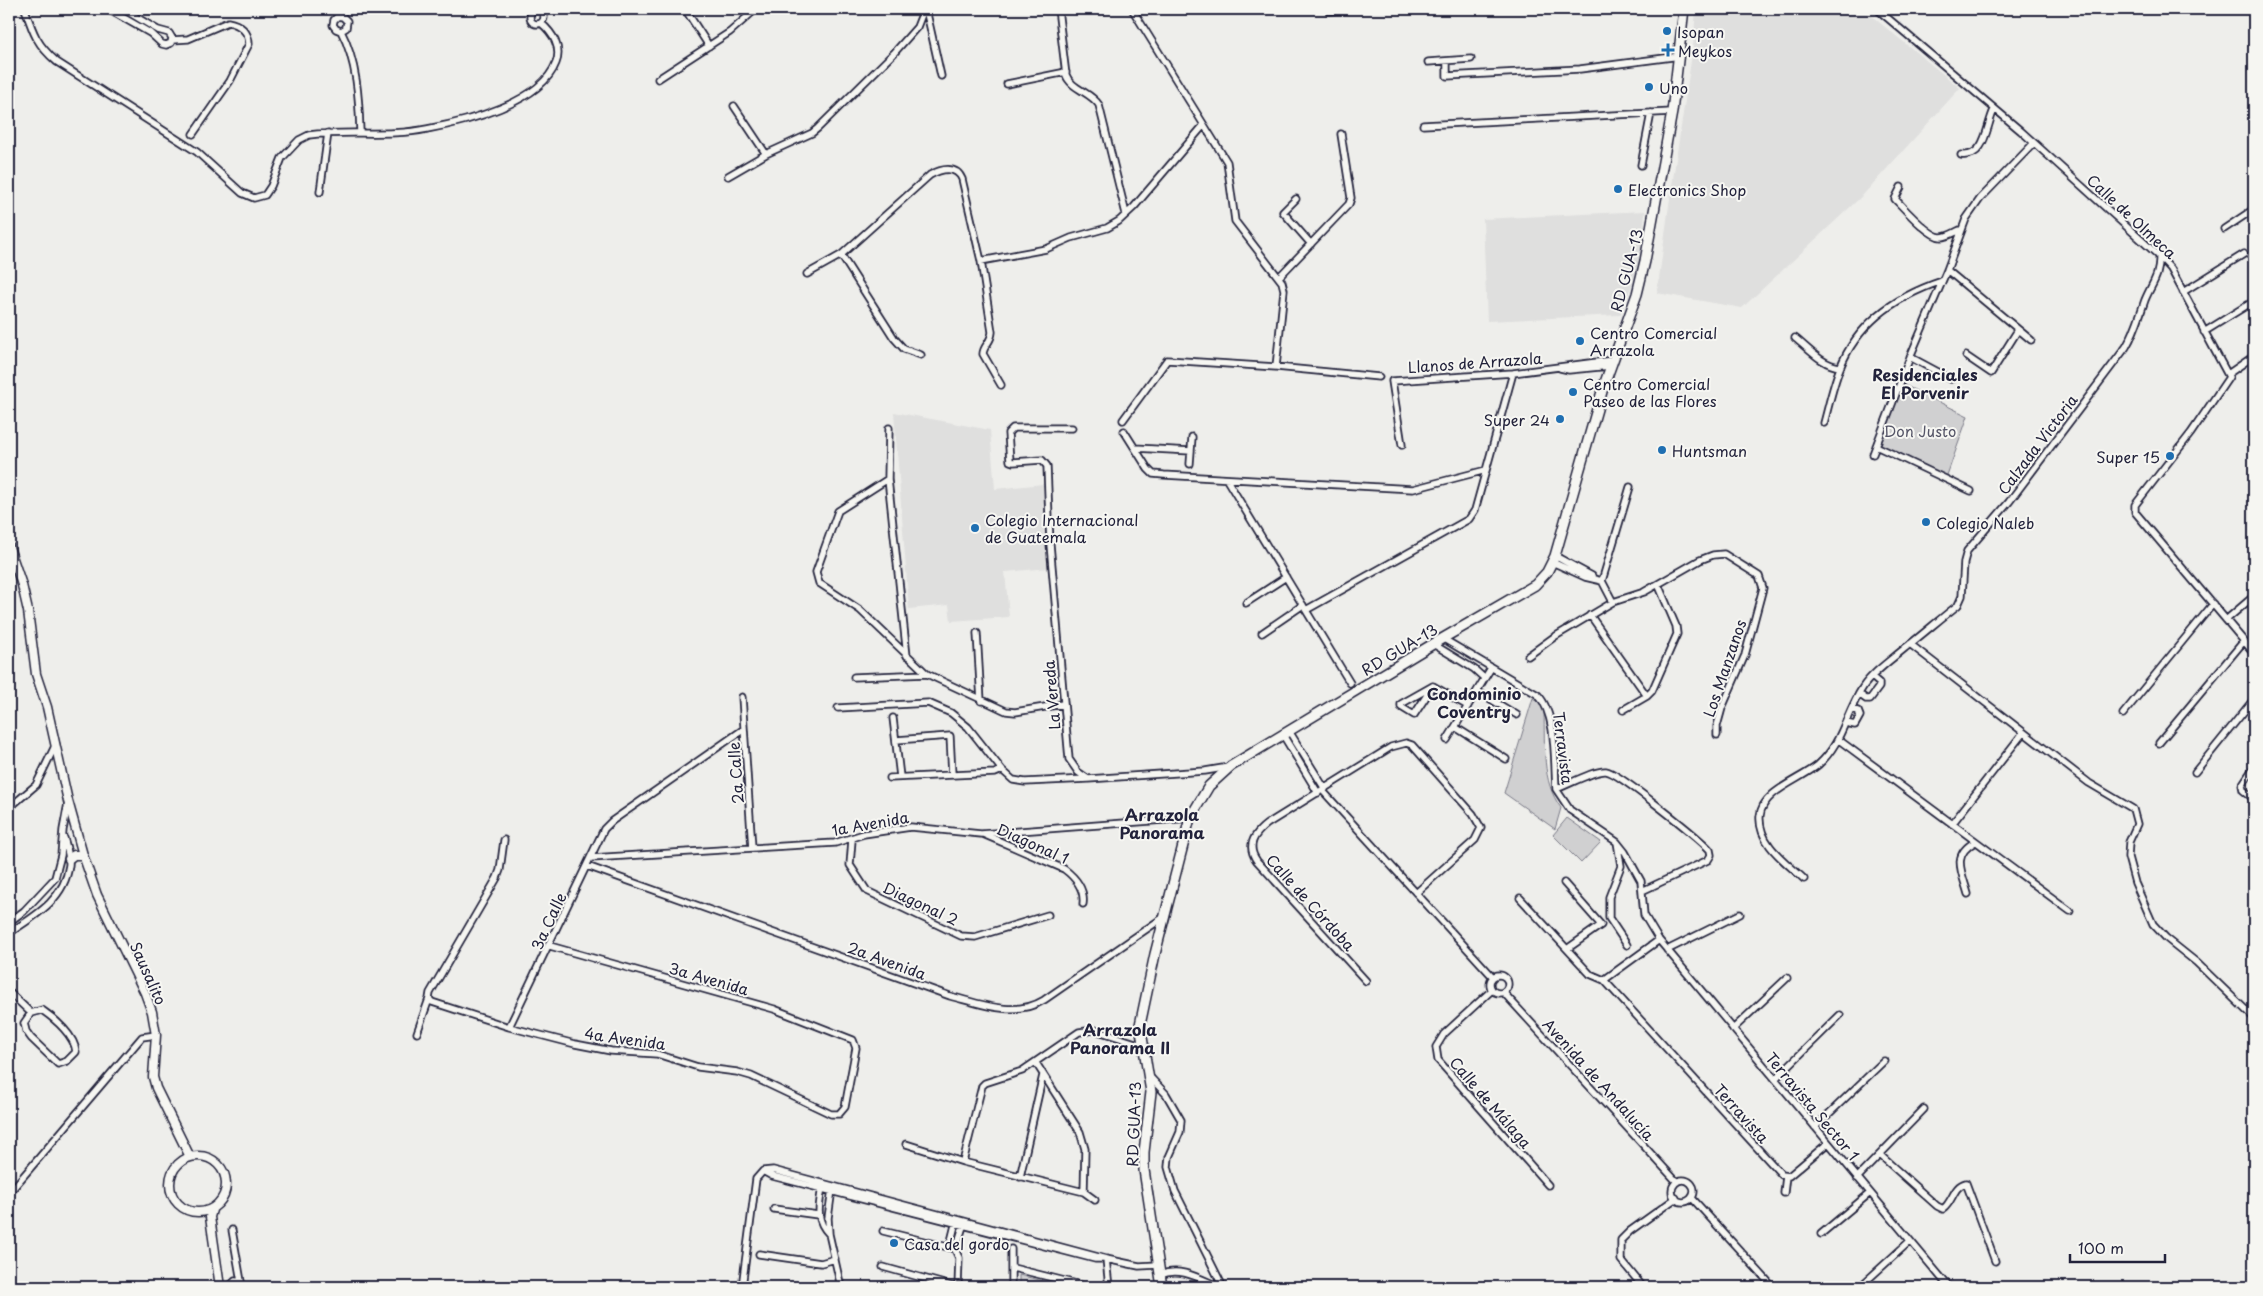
<svg xmlns="http://www.w3.org/2000/svg" width="2263" height="1296" viewBox="0 0 2263 1296" font-family="'Playpen Sans',sans-serif">
<style>
.built{fill:#dfdfde}
.green{fill:#d0d0d1;stroke:#797986}
.lines{fill:none;stroke-linecap:round;stroke-linejoin:round}
.street-casing{stroke:#22223b;stroke-width:9}
.secondary-casing{stroke:#22223b;stroke-width:11}
.primary-casing{stroke:#22223b;stroke-width:12}
.street{stroke:#f6f6f2;stroke-width:5.5}
.secondary{stroke:#f6f6f2;stroke-width:8}
.primary{stroke:#f6f6f2;stroke-width:9}
.poi-dot{fill:#1f6fb2;stroke:#f6f6f2;stroke-width:2}
.labels{text-anchor:middle;dominant-baseline:central;stroke-width:4;stroke-linejoin:round;paint-order:stroke}
.poi-label{font-size:15px;fill:#22223b;stroke:#f6f6f2;text-anchor:start}
.street-label{font-size:15px;fill:#22223b;stroke:#f6f6f2}
.park-label{font-size:15px;fill:#565668;stroke:#f6f6f2}
.neighbourhood-label{font-size:16px;font-weight:bold;fill:#22223b;stroke:#f6f6f2}
</style>
<rect width="100%" height="100%" fill="#eeeeeb"/>
<filter id="ink" filterUnits="userSpaceOnUse"><feTurbulence type="fractalNoise" baseFrequency=".02" numOctaves="2"/><feDisplacementMap in="SourceGraphic" scale="10" xChannelSelector="R" yChannelSelector="G"/><feConvolveMatrix kernelMatrix="1 2 1 2 8 2 1 2 1" color-interpolation-filters="sRGB"/></filter>
<g filter="url(#ink)">
<path class="built" d="M 1696,9 L 1863,9 L 1960,88 L 1862,196 L 1742,308 L 1657,293 L 1669,205 L 1693,48 Z
M 1645,211 L 1643,245 L 1635,277 L 1620,315 L 1487,321 L 1483,219 Z
M 894,412 L 990,430 L 995,489 L 1043,484 L 1049,568 L 1005,572 L 1009,617 L 951,621 L 949,605 L 909,609 Z"/>
<path class="green" d="M 1900,383 L 1968,416 L 1946,478 L 1876,446 Z
M 1533,698 L 1540,703 L 1544,712 C 1545,745 1541,781 1561,808 L 1555,829 L 1504,793 Z
M 1567,818 L 1601,842 L 1581,863 L 1553,835 Z
M 1019,1275 L 1068,1287 L 1019,1287 Z"/>
<g class="lines">
<defs>
<path id="street" d="M 25,9 C 33,33 37,45 57,62 L 197,152 L 242,193 L 254,198 L 265,195 L 271,186 L 282,158 L 299,140 L 309,135 C 348,130 389,137 427,129 C 465,122 541,103 556,63 C 562,48 553,33 541,23
M 108,9 L 150,33 L 162,44 L 166,45 L 171,43 L 172,38 L 169,33 L 158,30 L 123,9
M 685,9 L 709,46
M 926,9 L 941,76
M 1058,9 L 1066,75 C 1071,89 1091,92 1099,105 L 1126,214
M 1132,9 L 1227,162 L 1235,221 L 1282,282 L 1284,290 L 1276,367
M 1877,9 L 2021,131 L 2159,256 L 2171,269 L 2229,377 L 2191,433 L 2135,505 L 2135,512 L 2254,653
M530 17a7 7 0 1 1 14 0a7 7 0 1 1-14 0Z
M 1329,11 L 1346,9
M 341,31 L 346,28 L 347,21 L 343,17 L 338,16 L 334,20 L 333,25 L 336,29 L 341,31 C 357,62 359,98 360,132
M 172,40 L 188,39 L 228,22 C 240,24 249,32 249,44 L 230,81 L 193,134
M 1447,61 L 1447,76 L 1580,69 L 1680,56
M 1428,62 L 1471,59
M 658,79 L 730,32 L 756,9
M 1007,84 L 1066,72
M 734,106 L 766,154
M 1423,125 L 1672,112
M 1961,155 C 1986,158 1986,126 1994,110
M 1641,165 L 1651,113
M 728,176 L 766,154 L 812,133 L 818,128 L 894,53 L 917,27 L 924,9
M 1901,187 L 1895,199 C 1904,208 1929,237 1941,237 C 1947,237 1955,232 1960,230
M 320,192 L 328,133
M 1296,199 L 1283,212 L 1311,244
M 2224,229 L 2254,209
M 841,255 L 894,338 L 904,349 L 921,355
M 981,261 L 1046,249 L 1071,238 L 1107,228 L 1119,221 L 1134,207 L 1203,126
M 1947,270 L 2031,340
M 807,274 L 841,255 L 930,175 C 941,169 956,165 962,179 L 981,261 L 992,332 C 991,343 983,346 983,354 L 1001,385
M 1279,277 L 1349,204 L 1351,198 L 1341,134
M 2183,292 L 2244,254
M 2204,332 L 2254,301
M 1795,338 C 1809,349 1822,365 1840,367
M 1966,356 L 1991,373 L 2018,330
M 1910,357 L 1951,379
M 1560,368 L 1569,370 L 1610,366
M 2228,374 L 2254,356
M 1123,420 L 1167,360 L 1276,367 L 1379,377
M 1824,423 C 1829,405 1833,385 1840,368 C 1858,322 1897,296 1942,281
M 889,428 L 888,479 L 907,656
M 1072,428 L 1013,428 L 1008,433 L 1010,461 L 1013,462 L 1042,460 L 1047,466 L 1050,544 L 1069,759 L 1078,772 L 1088,779 L 1205,771 L 1229,767
M 1124,431 L 1148,469 L 1153,474 L 1164,475 L 1413,489 L 1486,470
M 1402,445 L 1392,381 L 1513,373 L 1613,360
M 1876,446 L 1971,491
M 1135,448 L 1191,451
M 1873,454 L 1910,357 L 1947,270 L 1966,219 L 1980,199 L 2034,143
M 1190,464 L 1192,437
M 888,479 L 838,511 L 816,572 L 819,583 L 860,610 L 927,674 L 1006,711 L 1015,712 L 1063,704
M 1227,480 L 1350,683
M 1555,556 L 1592,576
M 1552,562 L 1585,577 L 1602,581
M 2249,601 L 2254,607
M 1613,602 L 1602,581 L 1630,487
M 1246,603 L 1286,577
M 1306,610 L 1469,519 L 1475,510 L 1513,373
M 1590,615 L 1647,696
M 2226,620 L 2254,596
M 977,633 L 981,701
M 1262,633 L 1303,605
M 1442,638 L 1538,695 C 1557,715 1554,762 1556,789 L 1570,810 L 1617,842 L 1625,852 L 1641,881 L 1644,915 L 1659,940 L 1949,1287
M 1433,644 L 1474,669 L 1484,678
M 1910,644 L 2089,783 L 2133,809 L 2137,824 L 2129,842 L 2128,857 L 2135,883 L 2153,924 L 2166,938 L 2196,962 L 2254,1018
M 1528,656 L 1554,637 L 1613,602 L 1644,592 L 1700,560 L 1713,555 L 1724,554 L 1759,576 L 1763,588 L 1745,655 L 1722,708 L 1717,726 L 1717,735
M 854,677 L 927,674
M 1433,686 L 1414,715 L 1401,707 L 1401,704 L 1433,686 L 1468,706
M 1477,691 L 1517,715
M 1859,694 L 1866,699 L 1870,699 L 1879,687 L 1879,683 L 1872,677
M 742,697 L 752,848
M 838,708 L 928,703 L 951,713 L 968,727 L 1002,770 L 1013,780 L 1025,782 L 1088,779
M 1623,710 L 1647,696 L 1652,691 L 1677,634 L 1676,626 L 1658,584
M 2123,714 L 2213,604
M 893,718 L 900,777
M 1846,723 L 1855,725 L 1860,716 L 1858,711 L 1852,709
M 1455,727 L 1506,759
M 1289,731 L 1325,789
M 1283,735 L 1318,793
M 896,740 L 950,736 L 952,775
M 1447,740 L 1491,668
M 1839,740 L 2070,911
M 2159,743 L 2244,641
M 2254,767 L 2242,785 L 2243,790 L 2254,799
M 2195,772 L 2254,699
M 890,778 L 995,773 L 1002,770
M 1556,789 C 1568,785 1594,770 1606,771 C 1618,772 1699,838 1710,850 L 1711,855 L 1708,860 L 1642,891
M 1322,790 L 1493,977
M 9,808 L 36,785 L 56,744
M 1952,824 L 2023,733
M 983,834 L 1064,869 C 1076,878 1085,889 1083,904
M 852,840 L 850,865 L 867,891 L 961,936 L 975,937 L 1048,915
M 1617,842 L 1621,866 L 1609,897 L 1609,918 L 1627,945
M 591,858 L 835,843 L 864,834 L 911,827 L 981,834 L 1190,818
M 587,866 L 950,996 C 981,1004 1015,1018 1044,1000 L 1164,917
M 1804,879 C 1786,862 1758,844 1760,816 C 1762,791 1800,780 1818,765 C 1843,743 1845,714 1863,687 C 1873,672 1891,660 1905,648 C 1923,634 1940,619 1958,605 L 1962,596 L 1964,562 L 1967,551 L 2009,502 L 2126,347 C 2135,332 2139,317 2145,300 C 2152,283 2160,276 2159,256
M 1564,883 L 1601,925 L 1567,949
M 1968,894 C 1962,872 1951,855 1975,842
M 1520,898 L 1590,974 L 1604,980 L 1782,1175 L 1789,1176 L 1828,1143
M 9,922 L 24,911 L 55,878 L 61,855 L 63,830 L 68,803
M 9,933 C 35,916 65,899 69,865 C 70,856 66,846 64,838
M 1667,950 L 1740,914
M1490 984a9 9 0 1 1 18 0a9 9 0 1 1-18 0Z
M 1604,980 L 1659,940
M 1366,981 L 1257,861 C 1246,846 1254,834 1267,824 L 1391,747 L 1406,743 L 1412,745 L 1473,814 L 1481,828 L 1475,840 L 1416,893
M 1492,990 L 1444,1034 L 1436,1047 L 1438,1060 L 1548,1185
M 9,992 L 31,1013
M 1503,992 L 1677,1182
M 429,999 L 432,1002 L 509,1027 L 575,1044 L 611,1051 L 657,1054 L 698,1067 L 737,1072 L 751,1076 L 831,1114 L 839,1114 L 845,1107 L 856,1048 L 853,1040 L 774,1009 L 550,946
M 42,1010 C 55,1019 75,1036 76,1052 L 67,1061 L 58,1064 L 31,1038 L 26,1031 L 24,1023 L 31,1013 Z
M 509,1027 L 604,829 L 612,821 L 744,729
M 1733,1029 L 1787,978
M 417,1033 L 429,999 L 430,993 L 497,878 L 500,870 L 504,840
M 1036,1063 L 1080,1132 L 1085,1149 L 1084,1192
M 1149,1076 L 1166,1094 L 1181,1120 L 1180,1132 L 1169,1157 L 1168,1167 L 1175,1191 L 1223,1287
M 1775,1079 L 1840,1015
M 1815,1127 L 1884,1061
M 906,1144 L 963,1162 L 1084,1192 L 1095,1200
M 1880,1155 L 1937,1206 L 1943,1209 C 1953,1202 1953,1186 1966,1183 L 1995,1261
M 963,1162 L 982,1086 L 985,1083 L 1022,1071 L 1079,1032 L 1095,1030 L 1142,1045
M 763,1171 L 772,1176 L 1095,1259 L 1104,1259
M 1020,1177 L 1043,1075
M 1857,1178 L 1924,1109
M1672 1191a11 11 0 1 1 22 0a11 11 0 1 1-22 0Z
M 822,1187 C 819,1206 815,1220 829,1234
M 832,1189 L 828,1218 L 829,1234 L 841,1287
M 9,1193 L 142,1037 L 156,1035
M 1784,1193 L 1786,1176
M 1692,1198 L 1773,1287
M 774,1209 L 818,1215
M 956,1221 L 951,1241 L 959,1258 L 958,1287
M 232,1230 L 242,1287
M 883,1231 L 956,1249
M 1821,1234 L 1870,1193
M 956,1249 L 964,1223
M 759,1254 L 821,1263 L 835,1259
M 1106,1259 L 1109,1287
M 883,1267 L 955,1287
M 1013,1268 L 1089,1287
M 1160,1275 C 1181,1266 1200,1279 1220,1287
M 1863,1284 L 1910,1241
M 229,1287 L 235,1281 L 241,1282
M 742,1287 L 756,1179 L 763,1171 L 773,1170 L 1106,1259 L 1139,1266 L 1158,1265
M 1011,1287 L 1011,1249
M 1643,1287 L 1621,1260 L 1621,1240 L 1630,1231 L 1676,1198"/>
<path id="secondary" d="M 9,547 L 22,585 L 28,611 L 36,674 L 47,707 L 68,801 L 83,855 L 97,895 L 145,993 L 152,1012 L 156,1035 L 153,1077 L 156,1088 L 190,1157
M 69,859 L 74,855 L 83,855
M170 1184a28 28 0 1 1 56 0a28 28 0 1 1-56 0Z
M 212,1210 L 210,1217 L 220,1287"/>
<path id="primary" d="M 1162,1287 L 1144,1170 L 1144,1152 L 1151,1092 L 1140,1025 L 1155,954 L 1190,818 L 1209,786 L 1231,766 L 1433,644 L 1535,585 L 1547,572 L 1555,556 L 1603,388 L 1637,294 L 1645,261 L 1672,112 L 1684,9"/>
</defs>
<use href="#street" class="street-casing"/>
<use href="#secondary" class="secondary-casing"/>
<use href="#primary" class="primary-casing"/>
<use href="#street" class="street"/>
<use href="#secondary" class="secondary"/>
<use href="#primary" class="primary"/>
</g>
</g>
<g class="poi-dot">
<circle cx="1667" cy="31" r="5"/>
<path d="M1665.5 42.5h5v5h5v5h-5v5h-5v-5h-5v-5h5z"/>
<circle cx="1649" cy="87" r="5"/>
<circle cx="1618" cy="189" r="5"/>
<circle cx="1580" cy="341" r="5"/>
<circle cx="1573" cy="392" r="5"/>
<circle cx="1560" cy="419" r="5"/>
<circle cx="1662" cy="450" r="5"/>
<circle cx="2170" cy="456" r="5"/>
<circle cx="1926" cy="522" r="5"/>
<circle cx="975" cy="528" r="5"/>
<circle cx="894" cy="1243" r="5"/>
</g>
<g class="labels">
<g class="poi-label">
<text x="1677" y="31">Isopan</text>
<text x="1678" y="50">Meykos</text>
<text x="1659" y="87">Uno</text>
<text x="1628" y="189">Electronics Shop</text>
<text x="1590" y="332">Centro Comercial<tspan x="1590" dy="17">Arrazola</tspan></text>
<text x="1583" y="383">Centro Comercial<tspan x="1583" dy="17">Paseo de las Flores</tspan></text>
<text x="1550" y="419" text-anchor="end">Super 24</text>
<text x="1672" y="450">Huntsman</text>
<text x="2160" y="456" text-anchor="end">Super 15</text>
<text x="985" y="519">Colegio Internacional<tspan x="985" dy="17">de Guatemala</tspan></text>
<text x="1936" y="522">Colegio Naleb</text>
<text x="904" y="1243">Casa del gordo</text>
</g>
<g class="street-label">
<text transform="translate(2132 216) rotate(43)">Calle de Olmeca</text>
<text transform="translate(1626 270) rotate(-75)">RD GUA-13</text>
<text transform="translate(1475 362) rotate(-4)">Llanos de Arrazola</text>
<text transform="translate(2037 444) rotate(-53)">Calzada Victoria</text>
<text transform="translate(1399 649) rotate(-31)">RD GUA-13</text>
<text transform="translate(1724 668) rotate(-71)">Los Manzanos</text>
<text transform="translate(1051 695) rotate(-95)">La Vereda</text>
<text transform="translate(1564 748) rotate(83)">Terravista</text>
<text transform="translate(735 773) rotate(-94)">2a Calle</text>
<text transform="translate(870 823) rotate(-10)">1a Avenida</text>
<text transform="translate(1033 843) rotate(24)">Diagonal 1</text>
<text transform="translate(1311 902) rotate(48)">Calle de Córdoba</text>
<text transform="translate(921 903) rotate(25)">Diagonal 2</text>
<text transform="translate(548 921) rotate(-65)">3a Calle</text>
<text transform="translate(887 960) rotate(20)">2a Avenida</text>
<text transform="translate(149 973) rotate(66)">Sausalito</text>
<text transform="translate(709 978) rotate(16)">3a Avenida</text>
<text transform="translate(625 1038) rotate(8)">4a Avenida</text>
<text transform="translate(1599 1079) rotate(48)">Avenida de Andalucía</text>
<text transform="translate(1491 1102) rotate(49)">Calle de Málaga</text>
<text transform="translate(1813 1106) rotate(50)">Terravista Sector 1</text>
<text transform="translate(1742 1113) rotate(48)">Terravista</text>
<text transform="translate(1133 1124) rotate(-88)">RD GUA-13</text>
</g>
<g class="park-label">
<text x="1920" y="430">Don Justo</text>
</g>
<g class="neighbourhood-label">
<text x="1925" y="374">Residenciales<tspan x="1925" dy="18">El Porvenir</tspan></text>
<text x="1474" y="693">Condominio<tspan x="1474" dy="18">Coventry</tspan></text>
<text x="1162" y="814">Arrazola<tspan x="1162" dy="18">Panorama</tspan></text>
<text x="1120" y="1029">Arrazola<tspan x="1120" dy="18">Panorama II</tspan></text>
</g>
</g>
<rect width="2263" height="1296" fill="none" stroke="#f6f6f2" stroke-width="30"/>
<rect x="15" y="15" width="2233" height="1266" fill="none" stroke="#22223b" stroke-width="2" filter="url(#ink)"/>
<path d="M2070 1254v8h95v-8" fill="none" stroke="#22223b" stroke-width="2.5"/>
<text x="2078" y="1254" font-size="15" fill="#22223b" stroke="#f6f6f2" stroke-width="4" paint-order="stroke">100 m</text>
</svg>
